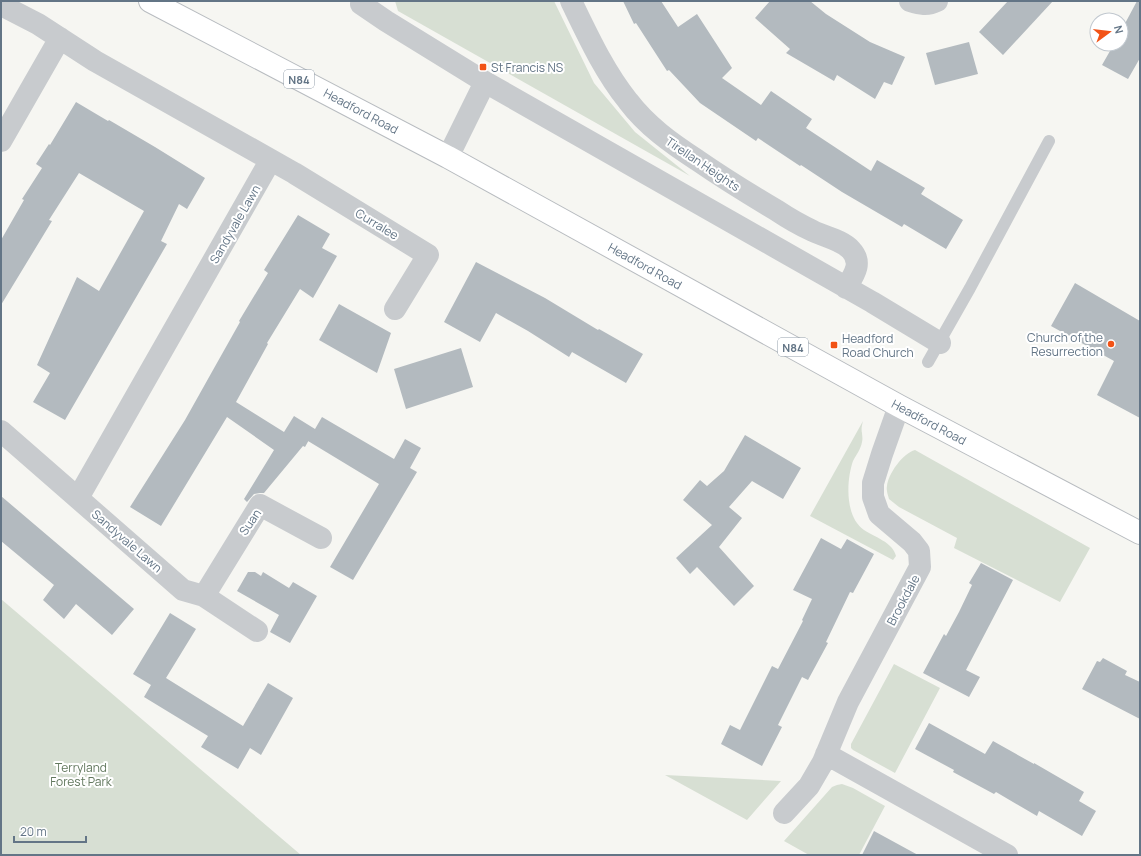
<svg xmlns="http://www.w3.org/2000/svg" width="1141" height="856" viewBox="0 0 1141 856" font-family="Manrope,sans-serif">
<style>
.green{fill:#d7dfd3}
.building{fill:#b3babf}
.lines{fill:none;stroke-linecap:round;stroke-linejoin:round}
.primary-casing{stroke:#b8bcc0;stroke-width:24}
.service{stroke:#c8cbce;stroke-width:12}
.minor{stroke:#c8cbce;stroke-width:22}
.primary{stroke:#fff;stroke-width:22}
.poi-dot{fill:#f25317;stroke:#fff;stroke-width:1.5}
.labels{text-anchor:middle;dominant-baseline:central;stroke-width:4;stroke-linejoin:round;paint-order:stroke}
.shield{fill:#fff;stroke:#929eaa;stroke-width:1}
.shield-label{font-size:11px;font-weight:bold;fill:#637586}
.poi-label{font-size:12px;fill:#637586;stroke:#fff;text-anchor:start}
.street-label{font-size:12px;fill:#637586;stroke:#fff}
.park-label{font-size:12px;fill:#62785e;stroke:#fff}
</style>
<rect width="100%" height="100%" fill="#f6f6f2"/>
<path class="green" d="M 395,1 L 554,1 L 594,83 L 635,132 L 690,176 L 398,11 Z
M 863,421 C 862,425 861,429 862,433 C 862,436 863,438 862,442 C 861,449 856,455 853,461 C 846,481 845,517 864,530 C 874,537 893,542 896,556 L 893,560 L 810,516 Z
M 915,450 L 1090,548 L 1060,602 L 954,548 L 957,538 L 899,507 L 889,499 C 888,495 886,490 887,486 C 888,474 903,453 915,450 Z
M 1,599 L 301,855 L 1,855 Z
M 894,664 L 940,688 L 895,773 L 853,750 L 851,748 L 851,744 Z
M 665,775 L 781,781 L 747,820 Z
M 842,784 L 853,788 L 885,806 L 859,855 L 809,855 L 784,841 L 832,787 L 837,785 Z"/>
<path class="building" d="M 623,1 L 661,1 L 678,27 L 697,14 L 732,68 L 722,78 L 761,105 L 771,91 L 812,119 L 806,128 L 871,171 L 877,160 L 925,188 L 921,194 L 963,220 L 946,249 L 904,224 L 902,227 L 842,192 L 801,165 L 800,166 L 758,138 L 756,141 L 700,103 L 669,70 L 667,71 L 636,23 L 634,24 Z
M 770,1 L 810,1 L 826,14 L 870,42 L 905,57 L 892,85 L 884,82 L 875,99 L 837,75 L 834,81 L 786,53 L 790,49 L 755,18 Z
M 1008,1 L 1053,1 L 1003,55 L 979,32 Z
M 1137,1 L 1140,1 L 1140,58 L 1128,79 L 1102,65 L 1114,44 L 1121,44 L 1121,31 Z
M 969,42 L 978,74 L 935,85 L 926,53 Z
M 76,102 L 108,121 L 109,120 L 155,147 L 205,178 L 187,209 L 179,204 L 161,241 L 167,244 L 65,420 L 33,402 L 50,373 L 37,365 L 77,277 L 99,291 L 144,211 L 79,173 L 49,220 L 52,221 L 1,305 L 1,240 L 24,200 L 22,199 L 42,168 L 36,164 L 49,144 L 50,145 Z
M 298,215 L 330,234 L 322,248 L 337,256 L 313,298 L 300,289 L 267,343 L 268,344 L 236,402 L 284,432 L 294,416 L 315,429 L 305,447 L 303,446 L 264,493 L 260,493 L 254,494 L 247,502 L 244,499 L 274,450 L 227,417 L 161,526 L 130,507 L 185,420 L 213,370 L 240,322 L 239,321 L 268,273 L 264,270 Z
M 476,262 L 545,298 L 598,330 L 599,329 L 643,354 L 626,383 L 572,352 L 569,357 L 528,331 L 496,313 L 480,342 L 444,322 Z
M 1075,283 L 1140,321 L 1140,418 L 1097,395 L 1114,361 L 1051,326 Z
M 339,304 L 391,333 L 377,373 L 319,340 Z
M 461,348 L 473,387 L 406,409 L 394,369 Z
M 322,417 L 394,459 L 405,439 L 421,448 L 410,468 L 417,472 L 353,580 L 330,567 L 379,484 L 308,441 Z
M 745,435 L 801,468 L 783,499 L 752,481 L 729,507 L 742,518 L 719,547 L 754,586 L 734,606 L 697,567 L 690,574 L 676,558 L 712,525 L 683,500 L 700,480 L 707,486 L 724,471 Z
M 1,496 L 134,609 L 112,635 L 76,604 L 64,619 L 43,600 L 54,585 L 1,541 Z
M 821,538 L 841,549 L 847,539 L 874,554 L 853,593 L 850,592 L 826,642 L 828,643 L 808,680 L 802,677 L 778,725 L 782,727 L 762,766 L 721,744 L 730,725 L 740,730 L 772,666 L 778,669 L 803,621 L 802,620 L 812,599 L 793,590 Z
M 981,563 L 1013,580 L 966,670 L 980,677 L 969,697 L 923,673 L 944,634 L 946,636 L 959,612 L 972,585 L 969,583 Z
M 248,572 L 255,572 L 261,576 L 263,572 L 289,588 L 293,582 L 317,596 L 290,643 L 270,632 L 279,615 L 237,591 Z
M 170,613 L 196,629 L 166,678 L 243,726 L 268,683 L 293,698 L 261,755 L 250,748 L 238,769 L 201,747 L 208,736 L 144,697 L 151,685 L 133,674 Z
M 1103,658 L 1127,671 L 1125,675 L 1140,682 L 1140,719 L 1082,689 L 1097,661 L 1100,662 Z
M 929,723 L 985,754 L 993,741 L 1034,764 L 1034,763 L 1084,792 L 1079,801 L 1096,811 L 1082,836 L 1039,811 L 1037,816 L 996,792 L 994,794 L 953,772 L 954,770 L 915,749 Z
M 874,831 L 918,855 L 862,855 Z"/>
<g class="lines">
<defs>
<path id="primary" d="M 150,1 L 448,157 L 899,406 L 1140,533"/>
</defs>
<use href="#primary" class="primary-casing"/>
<path class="service" d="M 928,362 L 970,288 L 1049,141"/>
<path class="minor" d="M 362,1 L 361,4 L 386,21 L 485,82 L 448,157
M 571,1 C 588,36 604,71 628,101 C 647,126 671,143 697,160 C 723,178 749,194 776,210 C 788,218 800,225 813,231 C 825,237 842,240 851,250 C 863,263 854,275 846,288
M 910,1 C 920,4 927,6 937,1
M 1,5 L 38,24 L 95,61 L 294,173 L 428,255 L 395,309
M 485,82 L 872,302 L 940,343
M 1,141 L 60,38
M 1,431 L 183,590 L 204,596 L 257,631
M 78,498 L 270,161
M 204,596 L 260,505 L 321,538
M 826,754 L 1007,855
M 784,813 L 809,786 L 823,762 L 848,702 L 920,567 L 919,551 L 912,542 L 879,514 L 873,497 L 873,483 L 882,454 L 899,406"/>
<use href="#primary" class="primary"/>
</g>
<g class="poi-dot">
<rect x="479" y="63" width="8" height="8" rx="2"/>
<circle cx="1111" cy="344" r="4"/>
<rect x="830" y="341" width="8" height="8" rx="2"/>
</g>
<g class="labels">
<g class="shield">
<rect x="284" y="70" width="30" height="18" rx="3"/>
<rect x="778" y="338" width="30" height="18" rx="3"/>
</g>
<g class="shield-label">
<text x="299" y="79">N84</text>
<text x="793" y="347">N84</text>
</g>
<g class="poi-label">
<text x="491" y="67">St Francis NS</text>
<text x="1103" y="337" text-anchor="end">Church of the<tspan x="1103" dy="14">Resurrection</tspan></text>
<text x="842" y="338">Headford<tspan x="842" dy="14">Road Church</tspan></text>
</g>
<g class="street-label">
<text transform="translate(361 111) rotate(28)">Headford Road</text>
<text transform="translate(703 164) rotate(34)">Tirellan Heights</text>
<text transform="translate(235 224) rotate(-60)">Sandyvale Lawn</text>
<text transform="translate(377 224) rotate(31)">Curralee</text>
<text transform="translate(645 266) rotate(29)">Headford Road</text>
<text transform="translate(929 422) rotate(28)">Headford Road</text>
<text transform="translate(250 522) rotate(-56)">Suan</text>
<text transform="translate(127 541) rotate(41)">Sandyvale Lawn</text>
<text transform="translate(903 600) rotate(-62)">Brookdale</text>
</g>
<g class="park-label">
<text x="81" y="767">Terryland<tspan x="81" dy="14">Forest Park</tspan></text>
</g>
</g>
<rect width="1141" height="856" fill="none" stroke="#637586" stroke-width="4"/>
<g transform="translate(1109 32) rotate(75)"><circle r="19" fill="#ffffff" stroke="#c1c8cf"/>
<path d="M0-3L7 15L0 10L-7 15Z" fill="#f25317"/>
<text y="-6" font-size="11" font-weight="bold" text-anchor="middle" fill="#637586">N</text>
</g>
<path d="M14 836v6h72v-6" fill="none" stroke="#637586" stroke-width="2"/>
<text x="20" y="836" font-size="12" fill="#637586" stroke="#ffffff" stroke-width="3" paint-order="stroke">20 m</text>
</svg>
